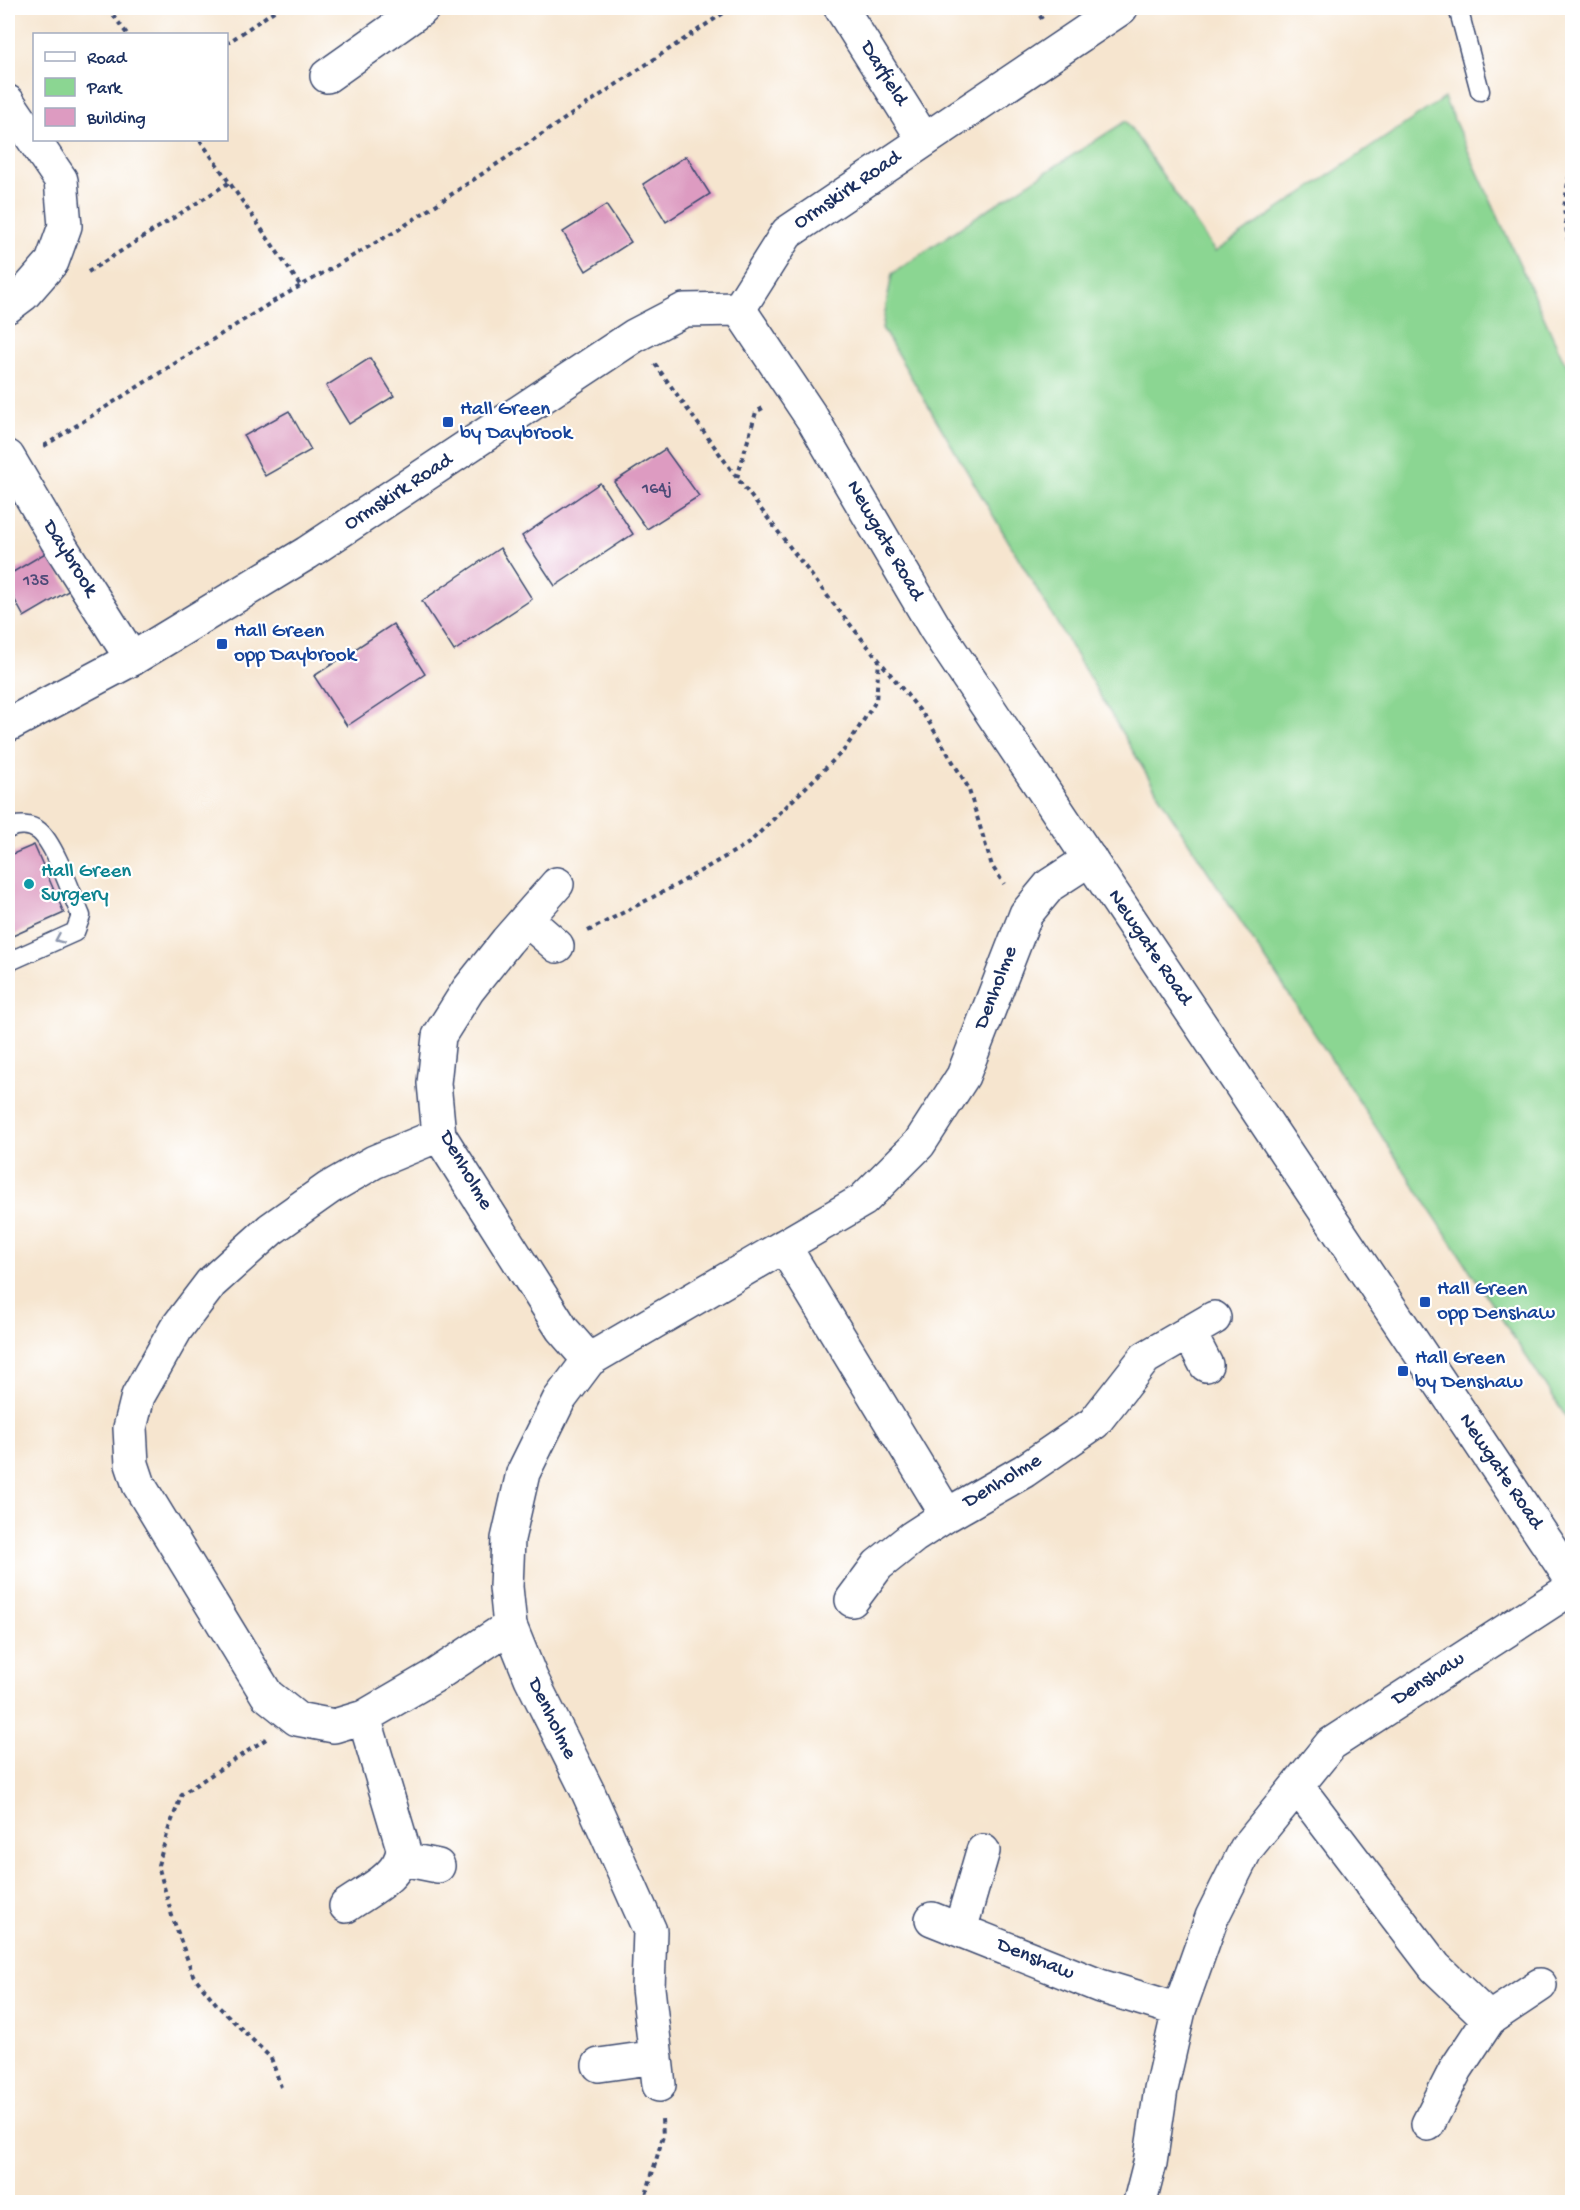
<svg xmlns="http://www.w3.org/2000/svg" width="1580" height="2210" viewBox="0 0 1580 2210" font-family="'Gochi Hand',sans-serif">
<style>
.green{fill:#8bd692;stroke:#538278;stroke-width:1.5}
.building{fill:#dd9bc1}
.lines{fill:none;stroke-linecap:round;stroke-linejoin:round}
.service-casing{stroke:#3c4a6f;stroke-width:21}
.minor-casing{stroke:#3c4a6f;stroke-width:36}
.tertiary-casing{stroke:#3c4a6f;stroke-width:36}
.primary-casing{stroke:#3c4a6f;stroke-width:36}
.path{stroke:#3c4a6f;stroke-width:4;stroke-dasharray:4.5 4.5;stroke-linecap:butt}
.service{stroke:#fff;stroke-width:18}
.minor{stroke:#fff;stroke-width:33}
.tertiary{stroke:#fff;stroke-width:33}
.primary{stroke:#fff;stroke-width:33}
.oneway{stroke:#8d97ae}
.transit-dot{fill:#1a4fb4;stroke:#fff;stroke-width:2}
.culture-dot{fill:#0f9aa8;stroke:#fff;stroke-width:2}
.labels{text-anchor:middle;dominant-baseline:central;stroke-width:4.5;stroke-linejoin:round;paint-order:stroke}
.number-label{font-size:18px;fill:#4c4a77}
.street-label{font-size:21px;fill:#1b2f5e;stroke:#fff}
.transit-label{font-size:21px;fill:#164399;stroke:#fff;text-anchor:start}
.culture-label{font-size:21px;fill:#0d838f;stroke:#fff;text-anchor:start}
</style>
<rect width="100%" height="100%" fill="#fff"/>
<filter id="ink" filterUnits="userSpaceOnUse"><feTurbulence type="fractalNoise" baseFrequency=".0167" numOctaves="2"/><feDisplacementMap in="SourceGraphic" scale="12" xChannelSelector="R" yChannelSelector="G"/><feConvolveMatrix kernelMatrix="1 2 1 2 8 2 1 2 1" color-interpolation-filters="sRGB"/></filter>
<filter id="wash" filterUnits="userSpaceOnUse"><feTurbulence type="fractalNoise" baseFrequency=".008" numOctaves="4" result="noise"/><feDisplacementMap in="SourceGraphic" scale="24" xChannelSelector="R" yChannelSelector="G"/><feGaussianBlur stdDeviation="1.35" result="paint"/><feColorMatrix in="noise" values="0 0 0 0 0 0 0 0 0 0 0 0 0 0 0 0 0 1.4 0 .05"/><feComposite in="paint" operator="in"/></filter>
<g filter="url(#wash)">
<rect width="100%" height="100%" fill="#f6e5cf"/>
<path class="green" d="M 1444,98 L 1562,357 L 1572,372 L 1572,1426 L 1169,812 L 882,328 L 892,274 L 979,215 L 1126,121 L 1215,252 Z"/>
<g id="blocks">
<path class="building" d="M 686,156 L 710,194 L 666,222 L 643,184 Z
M 606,205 L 631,242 L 586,271 L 563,232 Z
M 370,358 L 394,396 L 349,424 L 326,386 Z
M 289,411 L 311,450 L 265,476 L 244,436 Z
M 665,449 L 699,496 L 647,529 L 614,482 Z
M 600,483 L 633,534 L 555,586 L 522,536 Z
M 500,548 L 532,599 L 454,651 L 422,601 Z
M 47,552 L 70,590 L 24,617 L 8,587 L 8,575 Z
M 393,624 L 425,674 L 347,726 L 314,676 Z
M 34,845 L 64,913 L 8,938 L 8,856 Z"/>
</g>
</g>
<g filter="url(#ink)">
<use href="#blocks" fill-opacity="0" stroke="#3c4a6f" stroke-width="1.5"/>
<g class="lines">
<defs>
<path id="service" d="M 1458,8 L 1480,91
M 8,829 C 17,824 30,824 39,831 C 55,844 72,895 81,916 L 75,932 L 8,962"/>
<path id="minor" d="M 841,8 L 924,140
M 327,76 L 423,8
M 8,102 L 61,180 L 65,226 L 52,262 L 24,294 L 8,306
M 8,457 L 56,539 L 132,659
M 557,884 L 507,941 L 468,990 L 439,1036 L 434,1083 L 439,1135 L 562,1329 L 589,1360
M 526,919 L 557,946
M 439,1135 L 374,1162 L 329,1188 L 271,1229 L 211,1283 L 176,1329 L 138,1396 L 130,1428 L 132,1464 L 139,1485 L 267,1695 L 297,1719 L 334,1726 L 364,1717 L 436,1675 L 510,1626
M 784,1246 L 947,1515 L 1024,1471 L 1094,1423 L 1145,1358 L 1214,1318
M 1189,1332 L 1206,1365
M 852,1600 L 878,1565 L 913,1537 L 947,1515
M 1297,1786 L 1435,1967 L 1489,2019
M 403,1859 L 438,1866
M 346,1906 C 367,1891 402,1876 403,1848 L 364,1717
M 932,1919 L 1100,1986 L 1179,2010
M 960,1930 L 983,1851
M 599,2065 L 656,2057
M 659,2085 L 648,1988 L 650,1931 L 588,1792 L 531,1678 L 510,1626 L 506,1587 L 508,1539 L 523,1473 L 559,1400 L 589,1360 L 863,1200 L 919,1144 L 963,1076 L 1026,914 L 1050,885 L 1090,859
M 1428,2124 L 1456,2069 L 1489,2019 L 1540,1985
M 1140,2202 L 1150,2163 L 1161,2089 L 1179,2010 L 1212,1917 L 1246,1849 L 1331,1744 L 1572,1588"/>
<path id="tertiary" d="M 739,309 L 787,233 L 1121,8"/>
<path id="primary" d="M 8,725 L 132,659 L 307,553 L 634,336 L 684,310 L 739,309 L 812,418 L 935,628 L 1572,1580"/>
</defs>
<use href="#service" class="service-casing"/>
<use href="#minor" class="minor-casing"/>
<use href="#tertiary" class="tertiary-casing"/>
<use href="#primary" class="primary-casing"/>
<path class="path" d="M 108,8 L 127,34
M 1035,8 L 1042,19
M 226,44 L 277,9
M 200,140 L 300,285
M 1572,157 L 1564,208 L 1572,275
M 88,272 L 230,182
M 655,364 L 737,478 L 832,602 L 929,722 L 968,787 L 992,866 L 1004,884
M 44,446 L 269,304 L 398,230 L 731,8
M 737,478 L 756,412 L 763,408
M 588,931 L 678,884 L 749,843 L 845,749 L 876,701 L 879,660
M 266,1739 L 182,1794 L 169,1828 L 158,1865 L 172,1916 L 193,1975 L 218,2006 L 271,2058 L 281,2087
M 644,2202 L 663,2136 L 662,2119"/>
<use href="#service" class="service"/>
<use href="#minor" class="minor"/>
<use href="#tertiary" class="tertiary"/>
<use href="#primary" class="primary"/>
</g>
<defs><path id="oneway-chevron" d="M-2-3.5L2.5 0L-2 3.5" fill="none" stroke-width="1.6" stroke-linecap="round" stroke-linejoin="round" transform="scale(1.5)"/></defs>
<use class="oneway" href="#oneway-chevron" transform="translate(59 939) rotate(156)"/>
</g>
<g class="transit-dot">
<rect x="442" y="416" width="12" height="12" rx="3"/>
<rect x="216" y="638" width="12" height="12" rx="3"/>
<rect x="1419" y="1296" width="12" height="12" rx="3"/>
<rect x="1397" y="1365" width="12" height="12" rx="3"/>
</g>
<circle class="culture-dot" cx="29" cy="884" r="6"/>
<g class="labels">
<g class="number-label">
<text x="657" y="489">164j</text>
<text x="36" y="581">135</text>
</g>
<g class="street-label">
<text transform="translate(883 74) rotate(58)">Darfield</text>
<text transform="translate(848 191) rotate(-34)">Ormskirk Road</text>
<text transform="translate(399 493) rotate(-33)">Ormskirk Road</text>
<text transform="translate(884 541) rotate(60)">Newgate Road</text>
<text transform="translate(69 559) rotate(58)">Daybrook</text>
<text transform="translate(1149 948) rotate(56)">Newgate Road</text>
<text transform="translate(997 988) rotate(-69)">Denholme</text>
<text transform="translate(465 1171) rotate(60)">Denholme</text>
<text transform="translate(1500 1472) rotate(56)">Newgate Road</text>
<text transform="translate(1003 1482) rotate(-31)">Denholme</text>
<text transform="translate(1429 1680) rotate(-33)">Denshaw</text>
<text transform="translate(551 1719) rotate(64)">Denholme</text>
<text transform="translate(1035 1960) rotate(22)">Denshaw</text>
</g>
<g class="transit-label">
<text x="460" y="410">Hall Green<tspan x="460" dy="24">by Daybrook</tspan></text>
<text x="234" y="632">Hall Green<tspan x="234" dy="24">opp Daybrook</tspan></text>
<text x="1437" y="1290">Hall Green<tspan x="1437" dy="24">opp Denshaw</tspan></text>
<text x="1415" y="1359">Hall Green<tspan x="1415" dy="24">by Denshaw</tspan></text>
</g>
<g class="culture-label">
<text x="41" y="872">Hall Green<tspan x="41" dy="24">Surgery</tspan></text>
</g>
</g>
<rect width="1580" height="2210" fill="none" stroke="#fff" stroke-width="30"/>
<rect x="33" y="33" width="195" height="108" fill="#ffffff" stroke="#a4acbf" stroke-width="1.5"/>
<rect x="45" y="52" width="30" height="9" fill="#ffffff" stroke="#a4acbf" stroke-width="1.5"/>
<text x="87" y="63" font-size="18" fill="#1b2f5e">Road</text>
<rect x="45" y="78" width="30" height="18" fill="#8bd692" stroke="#a4acbf" stroke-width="1.5"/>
<text x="87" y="93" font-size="18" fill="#1b2f5e">Park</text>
<rect x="45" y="108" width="30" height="18" fill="#dd9bc1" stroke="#a4acbf" stroke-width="1.5"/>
<text x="87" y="123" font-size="18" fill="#1b2f5e">Building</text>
</svg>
